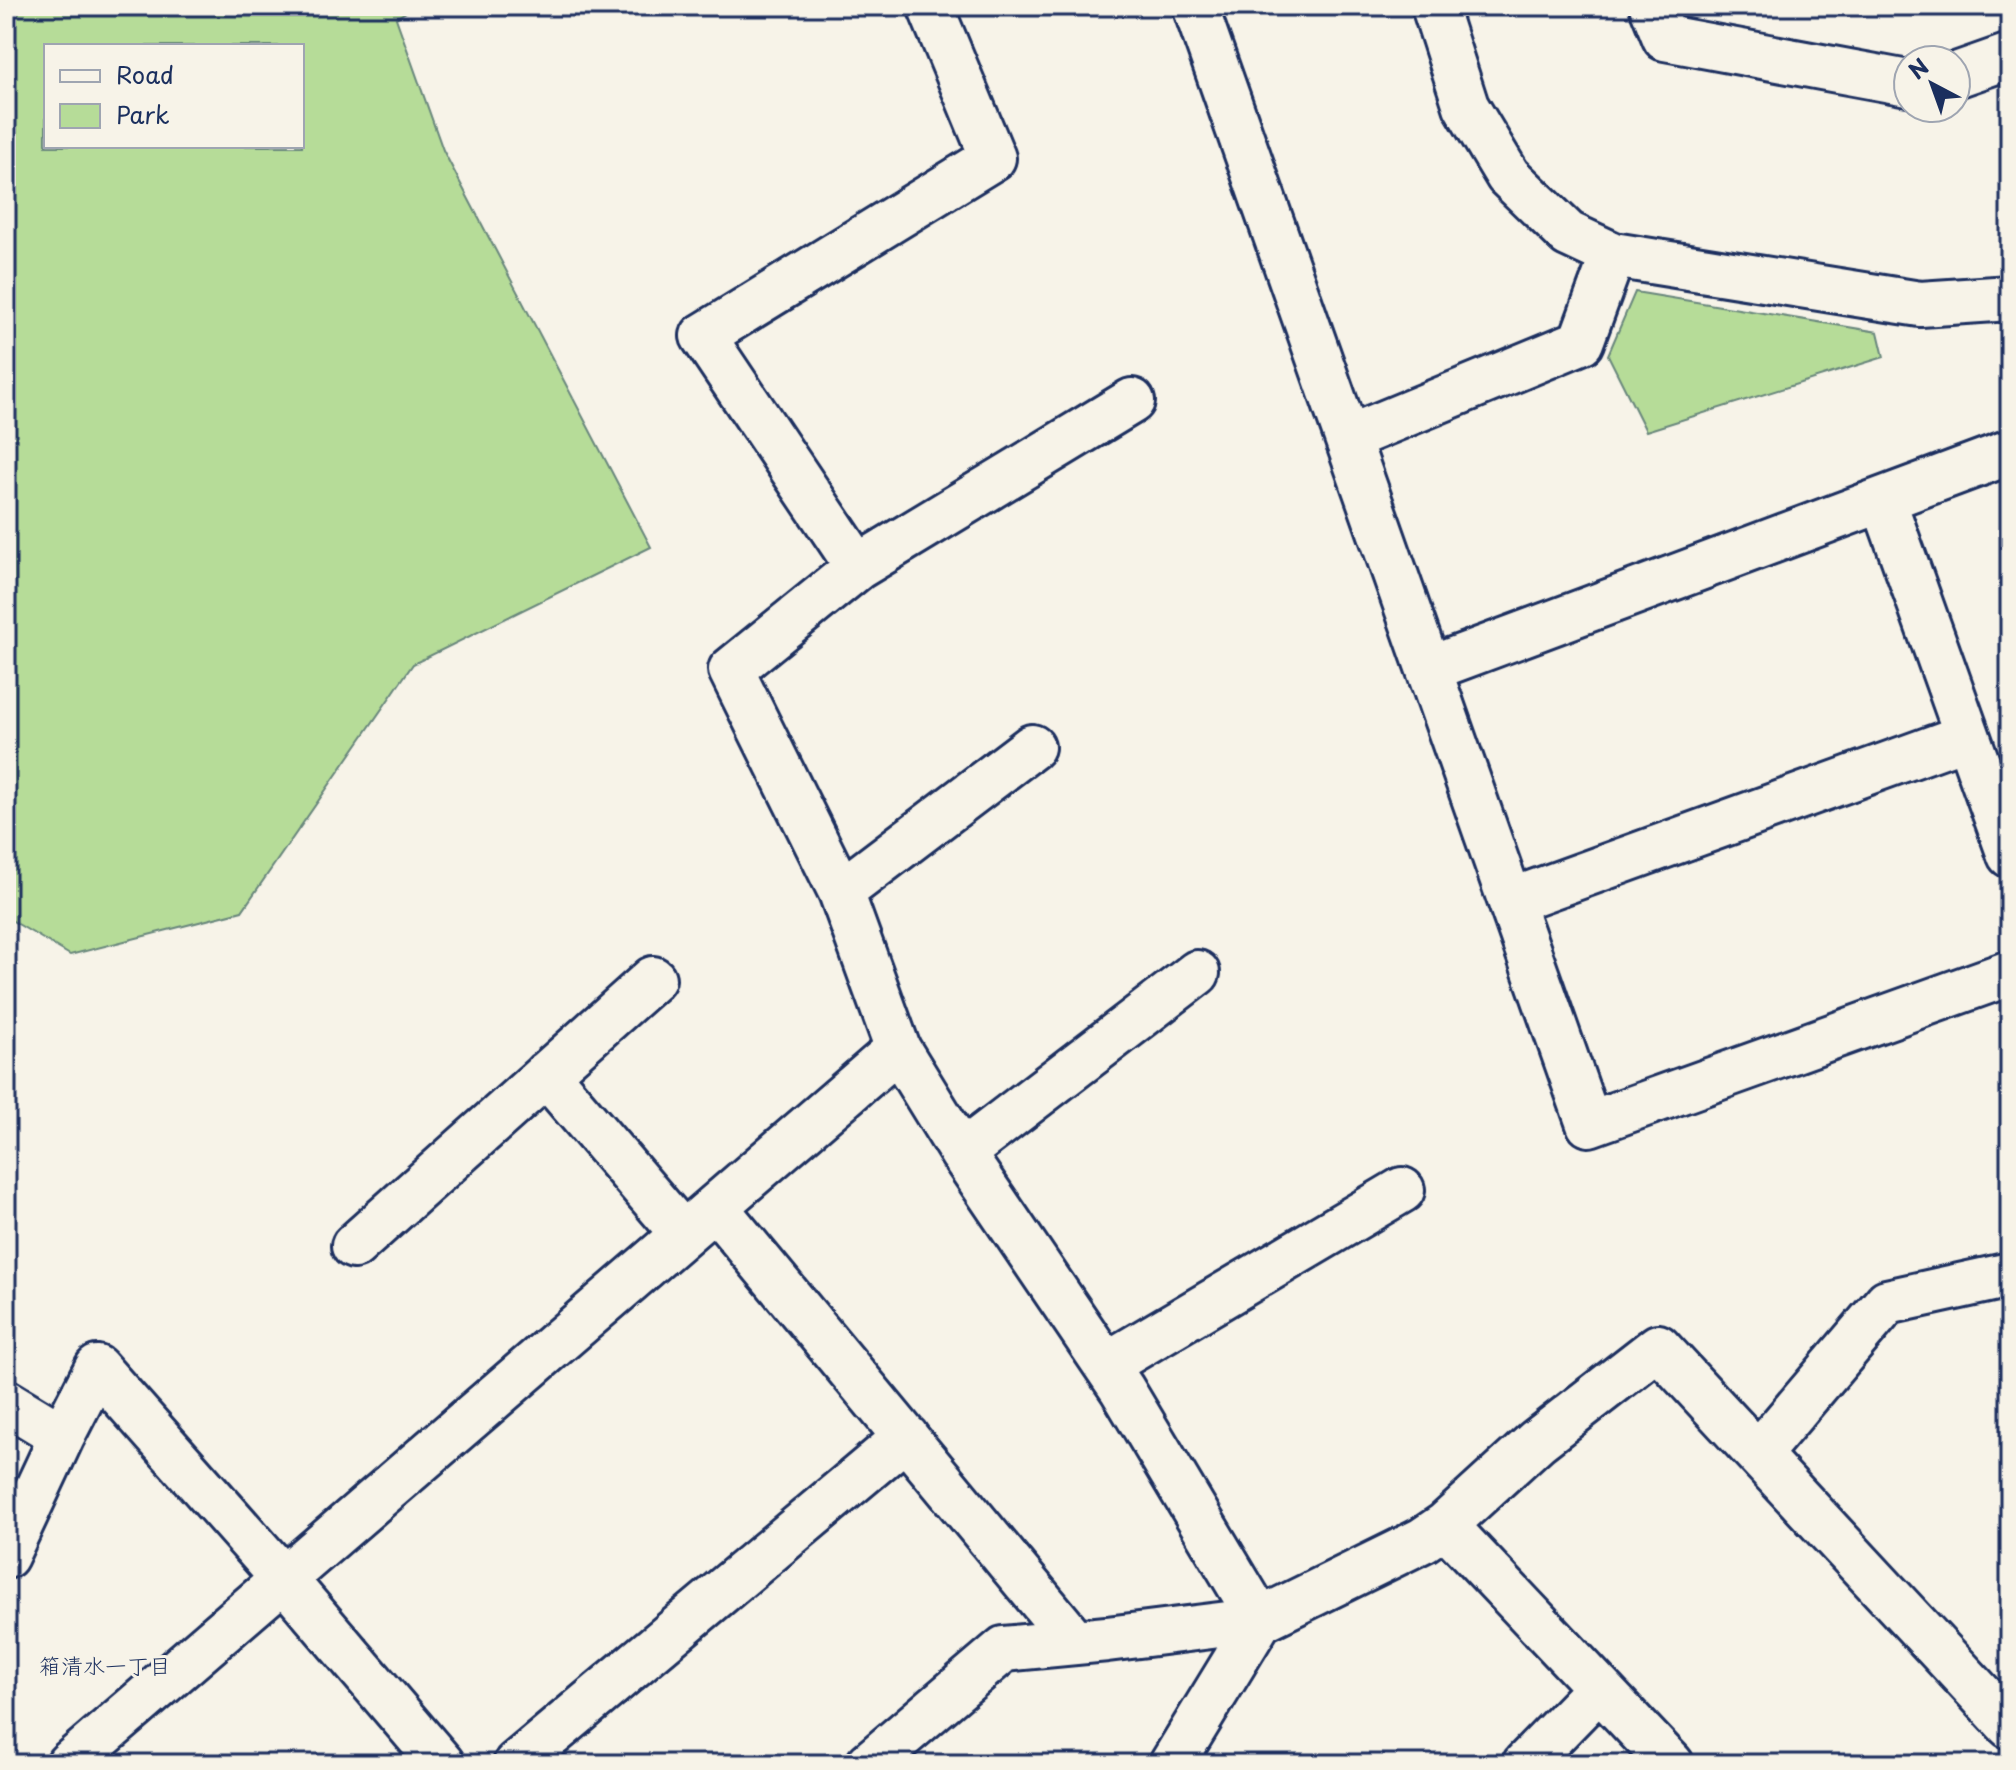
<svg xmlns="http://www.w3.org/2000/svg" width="2016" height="1770" viewBox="0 0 2016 1770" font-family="'Playpen Sans','Klee One',sans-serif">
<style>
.green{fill:#b6dc98;stroke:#68867b;stroke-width:2;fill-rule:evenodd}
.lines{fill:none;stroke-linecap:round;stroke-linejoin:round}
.minor-casing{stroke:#1b2f5e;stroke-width:50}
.minor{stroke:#f7f3e8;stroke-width:44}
.labels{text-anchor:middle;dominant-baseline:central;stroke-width:6;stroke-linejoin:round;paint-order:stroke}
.neighbourhood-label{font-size:22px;fill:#1b2f5e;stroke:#f7f3e8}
</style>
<rect width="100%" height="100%" fill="#f7f3e8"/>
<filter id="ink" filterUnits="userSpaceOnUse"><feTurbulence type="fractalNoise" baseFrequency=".0125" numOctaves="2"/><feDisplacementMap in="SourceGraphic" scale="16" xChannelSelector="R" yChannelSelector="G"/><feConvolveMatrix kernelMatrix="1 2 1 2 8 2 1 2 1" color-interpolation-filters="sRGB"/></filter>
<g filter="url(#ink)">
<path class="green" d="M 6,6 L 416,6 L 396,18 L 443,150 L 651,547 L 413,664 L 242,911 L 70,955 L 6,917 ZM 46,46 L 302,46 L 302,146 L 46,146 Z
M 1635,292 L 1878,332 L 1884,357 L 1646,431 L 1608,355 Z"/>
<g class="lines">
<defs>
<path id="minor" d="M 930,6 L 993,158 L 703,336 L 858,567 L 731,670 L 841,892 L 898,1049 L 962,1153 L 1122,1389 L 1260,1620
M 1195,6 L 1589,1124 L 2010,973
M 1434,6 L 1466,106 L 1508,176 L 1568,234 L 1613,255
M 1652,6 L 1665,38 L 1908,83
M 1956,75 L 2010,56
M 1348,438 L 1581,342 L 1613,255 L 1920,304 L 2010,298
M 1883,500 L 2010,855
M 858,567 L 1132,401
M 1429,669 L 2010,452
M 841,892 L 1032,747
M 1511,901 L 1967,736
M 546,1074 L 683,1234
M 962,1153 L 1197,973
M 715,1207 L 1075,1642
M 354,1246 L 653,979
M 1106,1365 L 1402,1190
M 6,1402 L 62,1436
M 1758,1454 L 1887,1302 L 2010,1275
M 1445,1525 L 1671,1764
M 6,1556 L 62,1436 L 97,1368 L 284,1579 L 442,1764
M 69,1764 L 898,1049
M 516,1764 L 906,1437
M 869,1764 L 1004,1649 L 1107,1639 L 1260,1620 L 1423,1540 L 1445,1525 L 1537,1441 L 1658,1347 L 2010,1726
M 1172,1764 L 1260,1620
M 1525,1764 L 1599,1688"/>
</defs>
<use href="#minor" class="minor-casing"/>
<use href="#minor" class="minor"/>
</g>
</g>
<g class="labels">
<g class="neighbourhood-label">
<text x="105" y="1664">箱清水一丁目</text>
</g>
</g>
<rect width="2016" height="1770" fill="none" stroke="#f7f3e8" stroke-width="32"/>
<rect x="16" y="16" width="1984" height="1738" fill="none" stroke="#1b2f5e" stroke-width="3" filter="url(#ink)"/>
<rect x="44" y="44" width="260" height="104" fill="#f7f3e8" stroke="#9fa5b1" stroke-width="2"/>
<rect x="60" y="70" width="40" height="12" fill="#f7f3e8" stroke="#9fa5b1" stroke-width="2"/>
<text x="116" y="84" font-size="24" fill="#1b2f5e">Road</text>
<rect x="60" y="104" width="40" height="24" fill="#b6dc98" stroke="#9fa5b1" stroke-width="2"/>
<text x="116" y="124" font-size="24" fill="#1b2f5e">Park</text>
<g transform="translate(1932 84) rotate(319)"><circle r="38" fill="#f7f3e8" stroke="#9fa5b1" stroke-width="2"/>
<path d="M0-6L14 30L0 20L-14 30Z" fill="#1b2f5e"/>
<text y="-12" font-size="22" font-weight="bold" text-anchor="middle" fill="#1b2f5e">N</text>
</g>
</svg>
